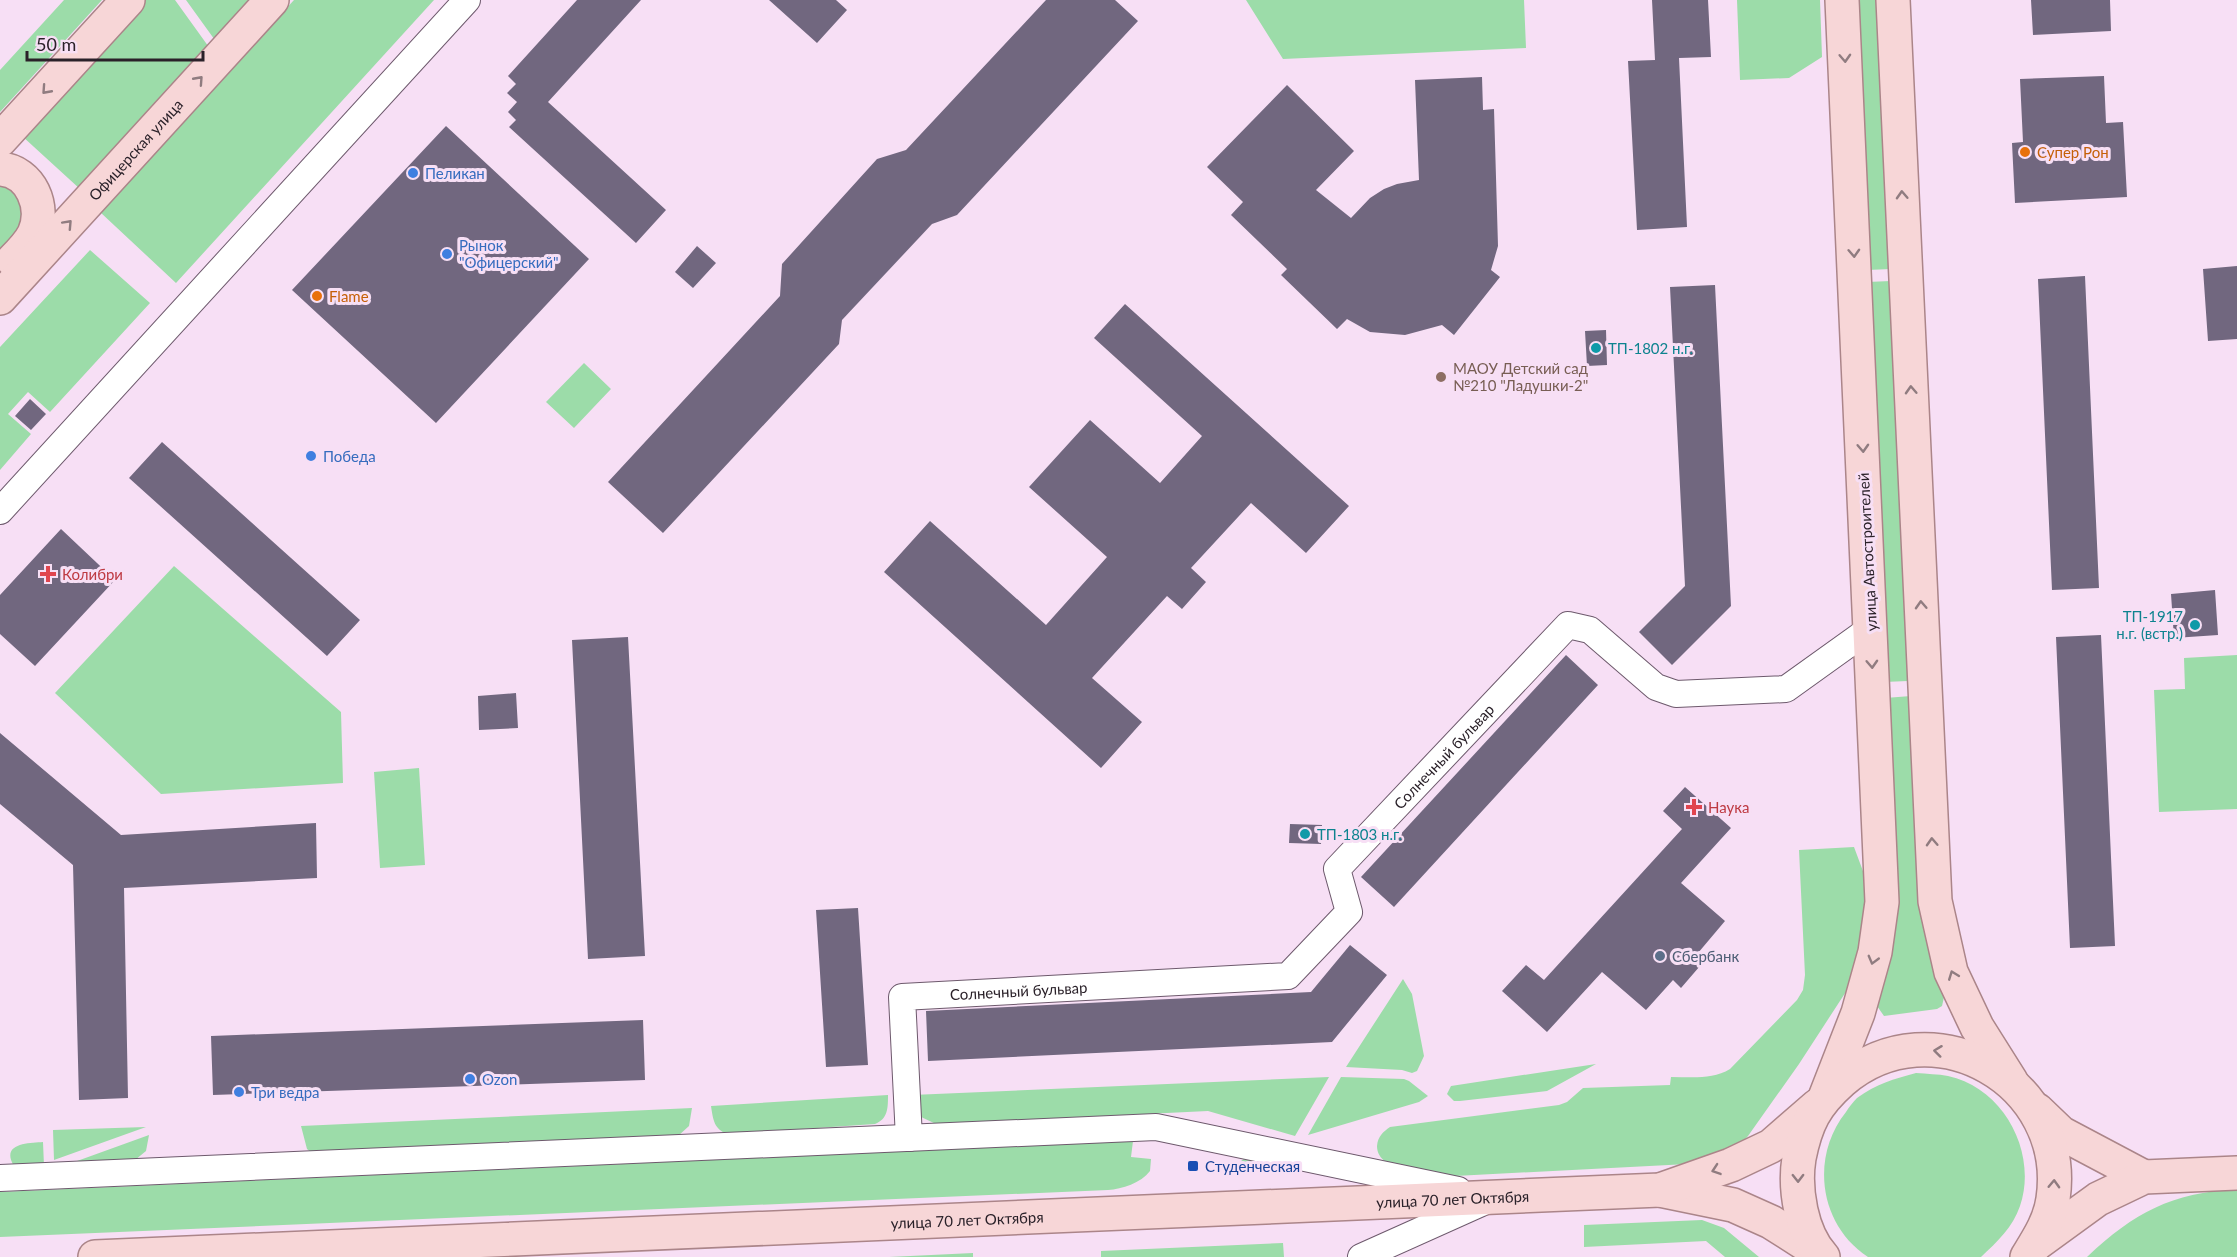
<svg xmlns="http://www.w3.org/2000/svg" width="2237" height="1257" viewBox="0 0 2237 1257" font-family="Lato,sans-serif">
<style>
.green{fill:#9cdca9}
.building{fill:#71677f}
.lines{fill:none;stroke-linecap:round;stroke-linejoin:round}
.minor-casing{stroke:#6d596c;stroke-width:28}
.major-casing{stroke:#ab8589;stroke-width:36}
.minor{stroke:#fff;stroke-width:26}
.major{stroke:#f7d6d7;stroke-width:33}
.oneway{stroke:#907c80}
.food-dot{fill:#e8710a;stroke:#f7dff5;stroke-width:2}
.shop-dot{fill:#3f7fe0;stroke:#f7dff5;stroke-width:2}
.culture-dot{fill:#0f9aa8;stroke:#f7dff5;stroke-width:2}
.education-dot{fill:#8d6e63;stroke:#f7dff5;stroke-width:2}
.health-dot{fill:#e0444e;stroke:#f7dff5;stroke-width:2}
.service-dot{fill:#5c6f8a;stroke:#f7dff5;stroke-width:2}
.transit-dot{fill:#1a4fb4;stroke:#f7dff5;stroke-width:2}
.labels{text-anchor:middle;dominant-baseline:central;stroke-width:6;stroke-linejoin:round;paint-order:stroke}
.street-label{font-size:15px;fill:#2a2129;stroke:#f7dff5}
.food-label{font-size:15px;fill:#c56008;stroke:#f7dff5;text-anchor:start}
.shop-label{font-size:15px;fill:#366cbe;stroke:#f7dff5;text-anchor:start}
.culture-label{font-size:15px;fill:#0d838f;stroke:#f7dff5;text-anchor:start}
.education-label{font-size:15px;fill:#785e54;stroke:#f7dff5;text-anchor:start}
.health-label{font-size:15px;fill:#be3a42;stroke:#f7dff5;text-anchor:start}
.service-label{font-size:15px;fill:#4e5e75;stroke:#f7dff5;text-anchor:start}
.transit-label{font-size:15px;fill:#164399;stroke:#f7dff5;text-anchor:start}
</style>
<rect width="100%" height="100%" fill="#f7dff5"/>
<path class="green" d="M 64,0 L 102,0 L 0,112 L 0,70 Z
M 145,0 L 175,0 L 211,50 L 80,189 L 22,136 Z
M 186,0 L 256,0 L 217,43 Z
M 294,0 L 434,0 L 176,283 L 100,212 Z
M 1246,0 L 1524,0 L 1526,48 L 1283,59 Z
M 1737,0 L 1820,0 L 1822,57 L 1789,78 L 1740,80 Z
M 1856,0 L 1881,0 L 1891,269 L 1867,270 Z
M 0,180 L 13,185 L 27,220 L 0,258 Z
M 90,250 L 150,303 L 50,412 L 28,392 L 8,414 L 31,434 L 0,470 L 0,347 Z
M 1891,281 L 1908,681 L 1884,682 L 1867,282 Z
M 584,363 L 611,389 L 574,428 L 546,402 Z
M 174,566 L 341,712 L 343,783 L 161,794 L 55,693 Z
M 2237,655 L 2237,809 L 2159,812 L 2154,690 L 2185,689 L 2184,658 Z
M 1911,696 L 1916,853 L 1920,909 L 1944,997 L 1942,1006 L 1937,1009 L 1884,1016 L 1877,1006 L 1885,698 Z
M 419,768 L 425,865 L 380,868 L 374,772 Z
M 1854,847 L 1870,890 L 1867,919 L 1851,984 L 1799,1064 L 1748,1136 L 1737,1148 L 1688,1164 L 1455,1176 C 1434,1174 1377,1174 1377,1146 C 1378,1136 1383,1132 1390,1127 L 1559,1105 L 1567,1102 L 1583,1088 L 1670,1085 L 1671,1077 C 1691,1077 1712,1080 1730,1069 L 1797,1000 L 1803,990 L 1805,975 L 1799,850 Z
M 1403,979 L 1412,994 L 1424,1056 L 1417,1071 L 1412,1073 L 1402,1070 L 1346,1067 Z
M 1596,1064 L 1547,1091 L 1460,1101 L 1454,1101 L 1447,1094 L 1451,1086 Z
M 1916,1073 C 1927,1074 1938,1074 1948,1076 C 2004,1088 2038,1153 2020,1206 C 2013,1227 1997,1242 1981,1257 L 1868,1257 C 1819,1225 1810,1157 1846,1112 C 1849,1107 1853,1102 1857,1098 C 1876,1084 1894,1079 1916,1073 Z
M 1329,1077 L 1295,1136 L 1208,1111 L 936,1124 L 919,1116 L 912,1095 Z
M 1341,1077 L 1404,1079 L 1409,1081 L 1428,1096 L 1419,1102 L 1308,1135 Z
M 888,1095 C 888,1108 888,1119 875,1124 L 728,1134 C 714,1130 713,1119 711,1106 Z
M 692,1108 L 689,1126 L 678,1136 L 312,1153 L 307,1149 L 301,1126 Z
M 146,1127 L 54,1160 L 53,1130 Z
M 149,1135 L 146,1151 L 135,1160 L 66,1165 Z
M 1133,1141 L 1131,1157 L 1151,1159 L 1150,1171 C 1141,1183 1122,1189 1108,1190 L 0,1237 L 0,1192 Z
M 43,1142 L 44,1166 L 14,1166 C 0,1143 29,1143 43,1142 Z
M 1253,1152 L 1288,1164 L 1286,1168 L 1279,1171 L 1241,1161 Z
M 2237,1189 L 2237,1257 L 2087,1257 C 2135,1212 2171,1193 2237,1189 Z
M 1702,1220 L 1724,1228 L 1759,1257 L 1725,1257 L 1706,1241 L 1584,1247 L 1584,1225 Z
M 1283,1243 L 1284,1257 L 1101,1257 L 1101,1251 Z
M 973,1253 L 973,1257 L 889,1257 Z"/>
<path class="building" d="M 577,0 L 641,0 L 548,102 L 666,210 L 636,243 L 509,127 L 516,120 L 508,112 L 517,102 L 507,93 L 516,84 L 508,76 Z
M 769,0 L 836,0 L 847,10 L 817,43 Z
M 1046,0 L 1115,0 L 1138,21 L 957,215 L 932,224 L 842,320 L 839,344 L 663,533 L 608,482 L 780,296 L 782,264 L 877,159 L 906,150 Z
M 1652,0 L 1708,0 L 1711,57 L 1679,58 L 1687,227 L 1637,230 L 1628,61 L 1655,60 Z
M 2031,0 L 2110,0 L 2111,31 L 2033,35 Z
M 2104,76 L 2106,123 L 2123,122 L 2127,197 L 2015,203 L 2012,143 L 2023,142 L 2020,79 Z
M 1482,77 L 1483,110 L 1494,109 L 1498,246 L 1491,270 L 1500,277 L 1454,335 L 1442,325 L 1405,335 L 1370,332 L 1347,319 L 1337,329 L 1281,275 L 1287,269 L 1231,215 L 1243,202 L 1207,167 L 1287,85 L 1354,151 L 1316,190 L 1351,218 L 1370,198 L 1384,189 L 1397,184 L 1419,180 L 1415,80 Z
M 446,126 L 589,259 L 436,423 L 292,290 Z
M 697,246 L 716,263 L 693,288 L 675,272 Z
M 2237,266 L 2237,339 L 2208,341 L 2203,269 Z
M 2085,276 L 2099,588 L 2052,590 L 2038,279 Z
M 1715,285 L 1731,606 L 1672,665 L 1639,632 L 1685,586 L 1670,287 Z
M 1125,304 L 1349,506 L 1306,553 L 1251,503 L 1191,568 L 1206,582 L 1182,609 L 1167,596 L 1092,678 L 1142,722 L 1101,768 L 884,572 L 930,521 L 1046,625 L 1107,557 L 1029,487 L 1090,420 L 1160,483 L 1202,436 L 1094,338 Z
M 1606,330 L 1607,365 L 1587,366 L 1585,331 Z
M 30,399 L 46,414 L 31,430 L 15,416 Z
M 162,442 L 360,620 L 327,656 L 129,478 Z
M 61,529 L 115,580 L 35,666 L 0,634 L 0,595 Z
M 2215,590 L 2218,635 L 2174,638 L 2171,594 Z
M 2101,635 L 2115,946 L 2070,948 L 2056,637 Z
M 628,637 L 645,956 L 588,959 L 572,640 Z
M 1566,655 L 1598,685 L 1394,907 L 1361,877 Z
M 516,693 L 518,728 L 479,730 L 478,696 Z
M 0,733 L 121,835 L 316,823 L 317,878 L 124,888 L 128,1098 L 79,1100 L 73,865 L 0,804 Z
M 1685,787 L 1731,828 L 1681,883 L 1725,921 L 1698,953 L 1706,959 L 1681,988 L 1673,980 L 1646,1010 L 1602,972 L 1547,1032 L 1502,991 L 1526,965 L 1544,980 L 1682,829 L 1663,811 Z
M 1290,824 L 1322,825 L 1321,844 L 1289,843 Z
M 858,908 L 868,1065 L 826,1067 L 816,910 Z
M 1350,945 L 1387,975 L 1332,1042 L 928,1061 L 926,1011 L 1311,992 Z
M 643,1020 L 645,1080 L 213,1095 L 211,1036 Z"/>
<g class="lines">
<defs>
<g id="minor">
<path d="M 0,511 L 467,0"/>
<path id="s1" d="M 909,1138 L 902,997 L 1288,976 L 1349,912 L 1337,869 L 1568,625 L 1590,630 L 1656,687 L 1676,694 L 1786,689 L 1871,628"/>
<path d="M 0,1178 L 1156,1127 L 1458,1190"/>
<path d="M 1361,1257 L 1486,1201"/>
</g>
<g id="major">
<path d="M 1893,0 L 1935,901 L 1951,972 L 1977,1027 L 2011,1081"/>
<path d="M 0,140 L 128,0"/>
<path d="M 0,169 C 31,171 46,207 34,234 C 29,244 21,252 13,260"/>
<path id="s2" d="M 0,298 L 272,0"/>
<path d="M 1826,1095 L 1858,1013 L 1875,952 L 1882,902 L 1842,0"/>
<path d="M 2037,1110 L 2061,1133 L 2144,1177"/>
<path d="M 1660,1190 L 1733,1205 L 1771,1222 L 1818,1252"/>
<path d="M 2036,1244 L 2098,1199 L 2144,1177 L 2237,1173"/>
<path id="s3" d="M 95,1257 L 1660,1190 L 1731,1165 L 1771,1146 L 1817,1106"/>
<path d="M 1823,1257 C 1801,1233 1794,1189 1799,1158 C 1806,1123 1815,1105 1842,1081 C 1933,1003 2070,1082 2053,1199 C 2050,1221 2038,1239 2027,1257"/>
</g>
</defs>
<use href="#minor" class="minor-casing"/>
<use href="#major" class="major-casing"/>
<use href="#minor" class="minor"/>
<use href="#major" class="major"/>
</g>
<defs><path id="oneway-chevron" d="M-2-3.5L2.5 0L-2 3.5" fill="none" stroke-width="1.6" stroke-linecap="round" stroke-linejoin="round" transform="scale(1.5)"/></defs>
<g class="oneway">
<use href="#oneway-chevron" transform="translate(1845 58) rotate(87)"/>
<use href="#oneway-chevron" transform="translate(199 80) rotate(-48)"/>
<use href="#oneway-chevron" transform="translate(46 90) rotate(132)"/>
<use href="#oneway-chevron" transform="translate(1902 195) rotate(-93)"/>
<use href="#oneway-chevron" transform="translate(68 224) rotate(-47)"/>
<use href="#oneway-chevron" transform="translate(1854 253) rotate(87)"/>
<use href="#oneway-chevron" transform="translate(1911 390) rotate(-93)"/>
<use href="#oneway-chevron" transform="translate(1863 448) rotate(87)"/>
<use href="#oneway-chevron" transform="translate(1921 605) rotate(-93)"/>
<use href="#oneway-chevron" transform="translate(1872 664) rotate(87)"/>
<use href="#oneway-chevron" transform="translate(1932 842) rotate(-93)"/>
<use href="#oneway-chevron" transform="translate(1873 960) rotate(105)"/>
<use href="#oneway-chevron" transform="translate(1953 975) rotate(-111)"/>
<use href="#oneway-chevron" transform="translate(1938 1051) rotate(-173)"/>
<use href="#oneway-chevron" transform="translate(1716 1170) rotate(161)"/>
<use href="#oneway-chevron" transform="translate(1798 1178) rotate(89)"/>
<use href="#oneway-chevron" transform="translate(2054 1184) rotate(-88)"/>
</g>
<g class="food-dot">
<circle cx="2025" cy="152" r="6"/>
<circle cx="317" cy="296" r="6"/>
</g>
<g class="shop-dot">
<circle cx="413" cy="173" r="6"/>
<circle cx="447" cy="254" r="6"/>
<circle cx="311" cy="456" r="6"/>
<circle cx="470" cy="1079" r="6"/>
<circle cx="239" cy="1092" r="6"/>
</g>
<g class="culture-dot">
<circle cx="1596" cy="348" r="6"/>
<circle cx="2195" cy="625" r="6"/>
<circle cx="1305" cy="834" r="6"/>
</g>
<circle class="education-dot" cx="1441" cy="377" r="6"/>
<g class="health-dot">
<path d="M45 565h6v6h6v6h-6v6h-6v-6h-6v-6h6z"/>
<path d="M1691 798h6v6h6v6h-6v6h-6v-6h-6v-6h6z"/>
</g>
<circle class="service-dot" cx="1660" cy="956" r="6"/>
<rect class="transit-dot" x="1187" y="1160" width="12" height="12" rx="3"/>
<g class="labels">
<g class="street-label">
<text stroke="none"><textPath href="#s2" startOffset="201">Офицерская улица</textPath></text>
<text transform="translate(1867 552) rotate(-93)">улица Автостроителей</text>
<text stroke="none"><textPath href="#s1" startOffset="816">Солнечный бульвар</textPath></text>
<text stroke="none"><textPath href="#s1" startOffset="258">Солнечный бульвар</textPath></text>
<text stroke="none"><textPath href="#s3" startOffset="1359">улица 70 лет Октября</textPath></text>
<text stroke="none"><textPath href="#s3" startOffset="873">улица 70 лет Октября</textPath></text>
</g>
<g class="food-label">
<text x="2037" y="152">Супер Рон</text>
<text x="329" y="296">Flame</text>
</g>
<g class="shop-label">
<text x="425" y="173">Пеликан</text>
<text x="459" y="245">Рынок<tspan x="459" dy="17">"Офицерский"</tspan></text>
<text x="323" y="456">Победа</text>
<text x="482" y="1079">Ozon</text>
<text x="251" y="1092">Три ведра</text>
</g>
<g class="culture-label">
<text x="1608" y="348">ТП-1802 н.г.</text>
<text x="2183" y="616" text-anchor="end">ТП-1917<tspan x="2183" dy="17">н.г. (встр.)</tspan></text>
<text x="1317" y="834">ТП-1803 н.г.</text>
</g>
<g class="education-label">
<text x="1453" y="368">МАОУ Детский сад<tspan x="1453" dy="17">№210 "Ладушки-2"</tspan></text>
</g>
<g class="health-label">
<text x="62" y="574">Колибри</text>
<text x="1708" y="807">Наука</text>
</g>
<g class="service-label">
<text x="1672" y="956">Сбербанк</text>
</g>
<g class="transit-label">
<text x="1205" y="1166">Студенческая</text>
</g>
</g>
<path d="M27 51v9h176v-9" fill="none" stroke="#2a2129" stroke-width="3"/>
<text x="36" y="51" font-size="18" fill="#2a2129" stroke="#f7dff5" stroke-width="4.5" paint-order="stroke">50 m</text>
</svg>
